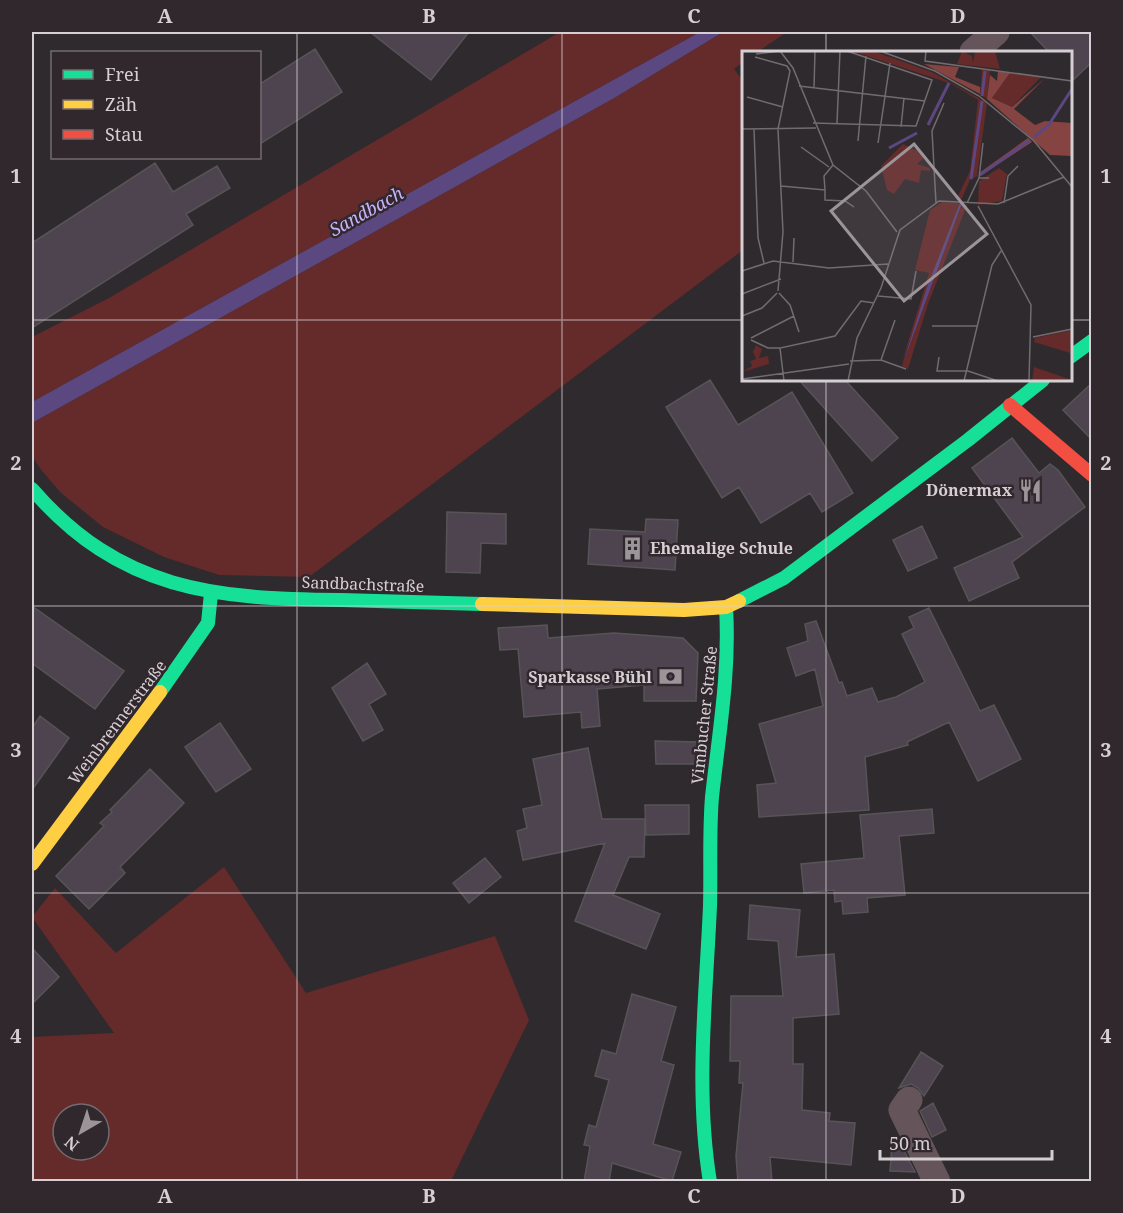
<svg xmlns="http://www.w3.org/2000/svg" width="1123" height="1213" viewBox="0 0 1123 1213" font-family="'Noto Serif',serif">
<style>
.green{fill:#652a2a;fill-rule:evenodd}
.water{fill:#5c4881}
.building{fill:#4e444f;stroke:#575457;stroke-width:1.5}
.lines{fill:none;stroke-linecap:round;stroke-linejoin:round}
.street{stroke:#65555a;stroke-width:27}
.fast{stroke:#16e098;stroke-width:14}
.slow{stroke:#ffcf43;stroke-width:14}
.jam{stroke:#f24e42;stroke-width:14}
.grid{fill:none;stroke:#d5cfd3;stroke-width:1.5;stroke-opacity:0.55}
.labels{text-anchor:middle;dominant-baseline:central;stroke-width:5;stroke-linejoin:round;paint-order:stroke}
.poi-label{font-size:16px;font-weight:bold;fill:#d5cfd3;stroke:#31282d;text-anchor:end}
.street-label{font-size:16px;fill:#d5cfd3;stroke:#31282d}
.water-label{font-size:18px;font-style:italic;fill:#c8b0fa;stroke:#31282d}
.inset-river{fill:none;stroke:#5c4881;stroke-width:3}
.inset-road{fill:none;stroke:#716c6f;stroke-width:1.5}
.view{fill:#9b9599;fill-opacity:0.15;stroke:#9b9599;stroke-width:3}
.inset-edge{fill:none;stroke:#d5cfd3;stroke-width:3}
.neatline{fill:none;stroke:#d5cfd3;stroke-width:2}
.grid-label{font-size:20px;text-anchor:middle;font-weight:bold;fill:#d5cfd3}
</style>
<rect width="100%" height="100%" fill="#2f2a2d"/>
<path class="green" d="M 560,32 L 700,32 L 32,402 L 32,337 L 109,298 Z
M 723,32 L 787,32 L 757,52 L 744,52 L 743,62 L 734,69 L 743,81 L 743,250 L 309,577 L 219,575 L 164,557 L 103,527 L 60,492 L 42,471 L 32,456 L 32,423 L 616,97 Z
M 224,867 L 306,993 L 495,936 L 529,1020 L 451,1181 L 32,1181 L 32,1037 L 114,1033 L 32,917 L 55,888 L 116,953 ZM 63,1114 L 99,1114 L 99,1150 L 63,1150 Z"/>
<path class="water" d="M 700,32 L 723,32 L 616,97 L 32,423 L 32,402 Z"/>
<path class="building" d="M 370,32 L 469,32 L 431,80 Z
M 1030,32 L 1092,32 L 1092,62 L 1071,82 L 1071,52 L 1049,52 Z
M 315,49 L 342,92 L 260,144 L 260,84 Z
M 155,163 L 173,192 L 217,166 L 230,188 L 186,214 L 193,225 L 32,328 L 32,243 Z
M 710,380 L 738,425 L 792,392 L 853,493 L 822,512 L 810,493 L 761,523 L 739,487 L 722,498 L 666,407 Z
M 799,380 L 845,380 L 898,438 L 872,461 Z
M 1092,383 L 1092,440 L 1063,410 Z
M 1012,438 L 1039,473 L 1050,464 L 1058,470 L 1085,507 L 1012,562 L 1019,578 L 969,601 L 954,568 L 1023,537 L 972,468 Z
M 447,512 L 506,514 L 506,544 L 481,543 L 480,573 L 446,572 Z
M 646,519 L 678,520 L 675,570 L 588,564 L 590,529 L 645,532 Z
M 922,526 L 937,558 L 908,571 L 893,540 Z
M 32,606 L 124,671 L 95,709 L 32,663 Z
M 929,608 L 980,711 L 994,705 L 1021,759 L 978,781 L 949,722 L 907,742 L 908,745 L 865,757 L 869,810 L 759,817 L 757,785 L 776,783 L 759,724 L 823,706 L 815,669 L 796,676 L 787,648 L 808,641 L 805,624 L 816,621 L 839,683 L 842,682 L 847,696 L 872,688 L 878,702 L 896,697 L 925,682 L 902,634 L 914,628 L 909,617 Z
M 547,625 L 548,638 L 614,633 L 683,638 L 698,653 L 696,701 L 644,701 L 644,685 L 597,689 L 600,726 L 582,728 L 581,712 L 524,717 L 518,649 L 500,650 L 498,628 Z
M 367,663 L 386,694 L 369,704 L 383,730 L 363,741 L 332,688 Z
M 40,716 L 69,738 L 32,790 L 32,728 Z
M 220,723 L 251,769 L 216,792 L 185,747 Z
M 655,741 L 700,742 L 697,764 L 656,764 Z
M 588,748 L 602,819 L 645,819 L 644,857 L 629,857 L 613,895 L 660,914 L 646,949 L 575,921 L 605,843 L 523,860 L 517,831 L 527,828 L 523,809 L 542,805 L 533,759 Z
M 150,769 L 184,803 L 120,867 L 125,873 L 89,909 L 56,876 L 104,826 L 100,823 L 112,812 L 110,810 Z
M 645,805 L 689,805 L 689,834 L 646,835 Z
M 932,809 L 934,833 L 899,836 L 905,895 L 867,898 L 868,912 L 843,914 L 842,901 L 835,902 L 834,890 L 804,893 L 801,864 L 864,858 L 860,815 Z
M 485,858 L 501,877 L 469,903 L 453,883 Z
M 750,905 L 800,910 L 796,957 L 834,954 L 839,1014 L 793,1018 L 793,1064 L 803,1064 L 802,1110 L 830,1113 L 829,1121 L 855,1123 L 851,1165 L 770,1157 L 772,1182 L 738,1182 L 736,1156 L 743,1083 L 739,1083 L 740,1061 L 730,1061 L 731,996 L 783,996 L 778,941 L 748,939 Z
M 32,948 L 59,977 L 32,1004 Z
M 632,994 L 676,1007 L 661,1061 L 674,1065 L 653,1144 L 681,1152 L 672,1181 L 612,1163 L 609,1182 L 584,1182 L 590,1146 L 584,1145 L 589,1125 L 596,1127 L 609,1080 L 595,1076 L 602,1050 L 616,1054 Z
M 921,1052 L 943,1066 L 924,1096 L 918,1088 L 911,1084 L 899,1088 Z
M 933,1103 L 946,1130 L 932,1137 L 920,1111 Z
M 892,1144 L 901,1145 L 915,1172 L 890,1171 Z"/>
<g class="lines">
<path class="street" d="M 973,52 L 996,32
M 909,1100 L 902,1110 L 937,1182"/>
<path class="fast" d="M 1070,357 L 1092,341
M 32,489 C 120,591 215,599 341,600 C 388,601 435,603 482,604
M 739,601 L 784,578 L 968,440 L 1043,380
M 160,692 L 208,623 L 211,593
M 710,1182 C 695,1091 706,997 710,906 C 711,870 709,833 712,797 C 719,732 730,672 726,607"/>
<path class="slow" d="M 482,604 L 684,610 L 726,607 L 739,601
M 32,864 L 160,692"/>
<path class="jam" d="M 1010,405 L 1092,475"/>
</g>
<path class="grid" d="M 297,32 L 297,1182M 562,32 L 562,1182M 826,32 L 826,52M 32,320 L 744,320M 1070,320 L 1092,320M 826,380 L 826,1182M 32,606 L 1092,606M 32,893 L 1092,893"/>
<defs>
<symbol id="restaurant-bare" viewBox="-9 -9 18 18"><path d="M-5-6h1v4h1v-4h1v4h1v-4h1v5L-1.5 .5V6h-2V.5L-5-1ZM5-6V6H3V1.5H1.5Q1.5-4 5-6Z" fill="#9b9599" stroke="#31282d" stroke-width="2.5" paint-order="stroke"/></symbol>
<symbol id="building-bare" viewBox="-9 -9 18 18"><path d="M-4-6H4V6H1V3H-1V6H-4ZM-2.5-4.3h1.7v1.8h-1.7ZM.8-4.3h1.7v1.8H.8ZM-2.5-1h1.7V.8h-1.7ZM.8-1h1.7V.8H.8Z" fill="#9b9599" stroke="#31282d" stroke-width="2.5" paint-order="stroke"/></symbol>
<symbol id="bank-bare" viewBox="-9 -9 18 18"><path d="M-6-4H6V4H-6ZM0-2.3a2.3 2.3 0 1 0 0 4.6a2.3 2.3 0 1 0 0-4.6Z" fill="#9b9599" stroke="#31282d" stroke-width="2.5" paint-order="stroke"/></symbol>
</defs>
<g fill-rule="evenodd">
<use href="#restaurant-bare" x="1014" y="474" width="33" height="33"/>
<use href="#building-bare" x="616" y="532" width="33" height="33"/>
<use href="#bank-bare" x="654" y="660" width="33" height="33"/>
</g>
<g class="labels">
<g class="poi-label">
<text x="1012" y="490">Dönermax</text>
<text x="650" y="548" text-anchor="start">Ehemalige Schule</text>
<text x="652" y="677">Sparkasse Bühl</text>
</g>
<g class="street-label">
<text transform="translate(363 584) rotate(2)">Sandbachstraße</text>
<text transform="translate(704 715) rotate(-84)">Vimbucher Straße</text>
<text transform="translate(117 722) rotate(-53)">Weinbrennerstraße</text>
</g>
<g class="water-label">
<text transform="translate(366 211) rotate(-29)">Sandbach</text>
</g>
</g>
<g transform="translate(742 51)">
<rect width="330" height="330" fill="#2f2a2d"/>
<path d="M 110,0 L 131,0 L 190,21 L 245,52 L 235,125 L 228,129 L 219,149 L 215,147 L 228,120 L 236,49 L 210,33 ZM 220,0 L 230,5 L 231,12 L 233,0 L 253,0 L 258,18 L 215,13 ZM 240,18 L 248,19 L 245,48 L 238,43 ZM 268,22 L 299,26 L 270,56 L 250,47 ZM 161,93 L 178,101 L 183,106 L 175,113 L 188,117 L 188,120 L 179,119 L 177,132 L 163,128 L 152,143 L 145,139 L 139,115 ZM 257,117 L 265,123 L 260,150 L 236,154 L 237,130 ZM 200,151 L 218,152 L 159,314 L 187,222 L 173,219 L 188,159 ZM 220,152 L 225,154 L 186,253 L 166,318 L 160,315 ZM 330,279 L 328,302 L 292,291 L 293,287 ZM 14,294 L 20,298 L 17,307 L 26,305 L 27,313 L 0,321 L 10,315 L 8,310 L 14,308 L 11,301 ZM 292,316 L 330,329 L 330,330 L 290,330 Z" fill="#652a2a"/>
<path d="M 182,13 L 217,16 L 213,26 L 238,36 L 238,43 ZM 256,20 L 268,22 L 250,47 L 270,56 L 303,27 L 272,58 L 293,74 L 303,70 L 330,72 L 330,105 L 308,104 L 245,48 L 248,24 L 255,30 ZM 286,87 L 290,91 L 238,125 L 237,122 Z" fill="#854342"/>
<path d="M 218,152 L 220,152 L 160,315 L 185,236 Z" fill="#5c4881"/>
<path class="inset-river" d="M 240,45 L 243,20M 186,74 L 207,32M 292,86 L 306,75 L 330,38M 147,97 L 175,82M 238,124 L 288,89M 229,128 L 240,50"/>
<path class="inset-road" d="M 38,0 L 51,17 L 91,114 L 124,140 L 155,181M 138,0 L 193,20 L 237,45 L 292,90 L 330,136M 184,0 L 183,10 L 330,30M 14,3 L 38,0M 13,6 L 45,15 L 48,20 L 36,78 L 41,181 L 36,240M 57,35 L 183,50M 72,37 L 73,0M 5,46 L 41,56M 71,72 L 174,75 L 190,29 L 105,0M 95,72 L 98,0M 159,76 L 162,47M 0,78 L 74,77M 12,78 L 16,187 L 22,212M 116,90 L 124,5M 136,92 L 148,12M 59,96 L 87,116M 237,127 L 241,92M 39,135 L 83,139 L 82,125 L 91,114M 83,139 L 83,149 L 103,150 L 112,156M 194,152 L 190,80 L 202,52M 225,152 L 237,127 L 247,127M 262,152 L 266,125 L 276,115M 236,155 L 289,254 L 287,330M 51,211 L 52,187M 0,220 L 31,210 L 87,217 L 146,213M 37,242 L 48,254 L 57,281M 0,243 L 39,228M 136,245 L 169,248 L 174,220M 0,265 L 20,257 L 35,242M 190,275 L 236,275M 291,286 L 330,278M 9,287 L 52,265M 9,289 L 26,297 L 38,297M 197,306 L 195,320 L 226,320 L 256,330M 139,309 L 153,269M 108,310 L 139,309 L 164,318M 0,328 L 107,313M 42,330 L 38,297 L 93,285 L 119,250 L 132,252M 106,330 L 115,287 L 139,237 L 158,179 L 197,150 L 256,153 L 322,126M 222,330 L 250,214 L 259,200"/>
<path class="view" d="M 172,93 L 245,183 L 162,250 L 89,160 Z"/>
<rect width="330" height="330" class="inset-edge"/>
</g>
<rect width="1123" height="1213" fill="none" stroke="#31282d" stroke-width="66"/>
<rect x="51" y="51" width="210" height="108" fill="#31282d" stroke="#736b6f" stroke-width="1.5"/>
<rect x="63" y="70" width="30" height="9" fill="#16e098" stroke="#736b6f" stroke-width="1.5"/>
<text x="105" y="81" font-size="18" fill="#d5cfd3">Frei</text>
<rect x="63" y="100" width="30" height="9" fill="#ffcf43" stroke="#736b6f" stroke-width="1.5"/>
<text x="105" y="111" font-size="18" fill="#d5cfd3">Zäh</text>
<rect x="63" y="130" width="30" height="9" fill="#f24e42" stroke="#736b6f" stroke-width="1.5"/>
<text x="105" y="141" font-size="18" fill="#d5cfd3">Stau</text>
<g transform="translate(81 1132) rotate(219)"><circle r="28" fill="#31282d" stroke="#736b6f" stroke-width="1.5"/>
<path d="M0-4.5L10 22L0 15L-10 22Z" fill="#9b9599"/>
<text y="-9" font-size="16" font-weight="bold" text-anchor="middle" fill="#d5cfd3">N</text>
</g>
<path d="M880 1150v9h172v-9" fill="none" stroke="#d5cfd3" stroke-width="3"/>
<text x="889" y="1150" font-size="18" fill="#d5cfd3" stroke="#31282d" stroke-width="4.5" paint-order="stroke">50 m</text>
<rect x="33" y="33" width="1057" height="1147" class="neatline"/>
<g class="grid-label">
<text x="165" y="23">A</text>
<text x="429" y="23">B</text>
<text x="694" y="23">C</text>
<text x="958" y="23">D</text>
<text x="16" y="183">1</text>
<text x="1106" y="183">1</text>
<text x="16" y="470">2</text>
<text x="1106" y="470">2</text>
<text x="16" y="757">3</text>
<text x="1106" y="757">3</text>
<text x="16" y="1043">4</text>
<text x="1106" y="1043">4</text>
<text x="165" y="1203">A</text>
<text x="429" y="1203">B</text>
<text x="694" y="1203">C</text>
<text x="958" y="1203">D</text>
</g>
</svg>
